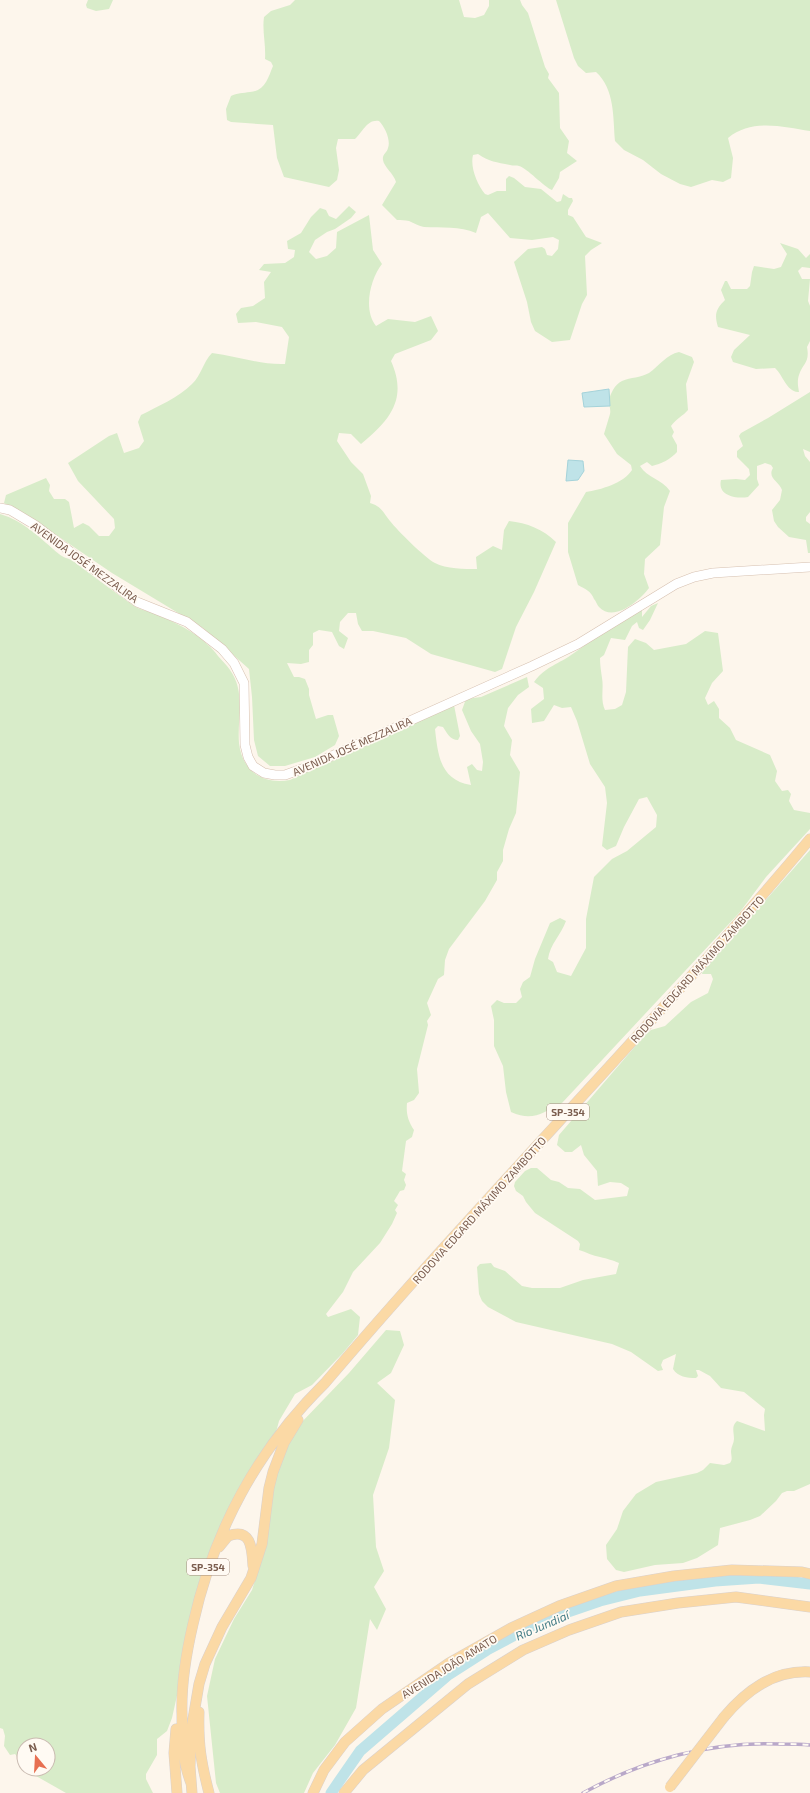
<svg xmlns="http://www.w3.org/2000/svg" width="810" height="1793" viewBox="0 0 810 1793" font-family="'Exo 2',sans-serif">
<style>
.green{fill:#d8ecc9}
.water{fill:#bfe3e8;stroke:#a5d3da}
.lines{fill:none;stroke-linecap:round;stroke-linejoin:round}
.river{stroke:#bfe3e8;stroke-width:11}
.secondary-casing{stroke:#d6c0b0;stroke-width:10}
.primary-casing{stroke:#dad1cd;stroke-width:11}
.secondary{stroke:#fff;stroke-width:9}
.primary{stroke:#fbd9a5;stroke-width:10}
.rail-casing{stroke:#b9a8c9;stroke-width:3.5}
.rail{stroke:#fffaf3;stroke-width:2;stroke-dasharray:6;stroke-linecap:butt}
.primary-bridge-casing{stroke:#dad1cd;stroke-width:11;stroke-linecap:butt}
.primary-bridge{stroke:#fbd9a5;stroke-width:10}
.labels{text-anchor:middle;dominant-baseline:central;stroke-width:3.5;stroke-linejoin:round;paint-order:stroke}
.shield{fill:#fffaf3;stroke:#a28b7f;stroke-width:1}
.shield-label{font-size:10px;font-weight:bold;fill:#7a5c4d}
.street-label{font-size:11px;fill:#7a5c4d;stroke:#fffaf3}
.water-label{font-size:12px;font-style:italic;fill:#437c86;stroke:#fffaf3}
</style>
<rect width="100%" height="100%" fill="#fdf6ec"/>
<path class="green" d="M 88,0 L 113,0 L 109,9 L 96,11 L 87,8 L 86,5 Z
M 295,0 L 459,0 L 464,17 L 475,18 L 484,15 L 489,6 L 489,0 L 520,0 L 522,5 L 528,13 L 545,67 L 549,74 L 548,78 L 559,93 L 560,128 L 569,141 L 567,153 L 577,161 L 560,172 L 559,178 L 552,190 C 544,187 527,168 519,166 C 517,165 513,166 510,165 C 496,162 490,162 478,154 L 473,155 C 470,167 477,184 485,194 L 488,195 L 497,191 L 506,191 L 506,179 L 509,176 L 514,178 L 525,187 L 541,189 L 557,202 L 561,201 L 563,194 L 569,198 L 572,198 L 573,201 L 568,210 L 568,215 L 573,217 L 586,237 L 602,243 L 591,250 L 585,256 L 587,295 L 582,304 L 570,340 L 552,342 L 535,331 L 531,322 L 527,302 L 514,262 L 528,249 L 542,247 L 545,249 L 547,255 L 552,256 L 558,249 L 559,240 L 553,237 L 532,240 L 510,238 L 488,213 L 481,217 L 476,233 C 460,226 441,228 424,227 C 419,226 414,223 409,221 C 405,220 401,220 397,220 L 382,205 L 396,182 C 394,174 384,167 383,160 C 382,154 387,153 388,148 C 391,140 385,127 379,121 C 367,119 363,132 355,139 L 338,139 L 336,148 L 339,170 L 337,180 L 329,187 L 284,177 L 277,158 L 273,125 L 231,122 L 227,120 L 226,109 L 231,96 C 237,93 243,93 250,92 C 265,91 268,78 273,66 L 271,62 L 265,59 C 266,44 262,31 264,17 L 271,11 L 290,5 Z
M 556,0 L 810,0 L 810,131 C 783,127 752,118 728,138 L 733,158 L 731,178 L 723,182 L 712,180 L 691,187 L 680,184 L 661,174 L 643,160 L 624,150 L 615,141 C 613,118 615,89 596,72 L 586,73 L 578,66 L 574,58 Z
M 349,206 L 356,212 L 351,218 L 335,229 L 327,232 L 315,240 L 309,252 L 316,259 L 327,256 L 336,248 L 337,232 L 369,215 L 373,250 L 382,264 C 370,279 363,310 376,326 L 388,319 L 415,322 L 431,316 L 438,331 L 431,340 L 395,354 L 391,361 C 408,399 390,420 361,444 L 351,434 L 339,433 L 337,441 L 351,462 L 363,474 L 371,496 L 370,503 C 382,507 382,511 390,521 C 398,531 424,557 435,563 C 446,569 465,569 477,569 L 476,557 L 493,546 L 502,550 L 504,530 L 509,521 C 527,523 543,529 556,542 L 534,592 L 516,627 L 502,669 L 495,672 L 431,654 L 406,638 L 373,631 L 362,631 L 358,624 L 356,613 L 348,613 L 340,622 L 339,631 L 348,638 L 344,649 L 339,646 L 332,632 L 319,630 L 313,633 L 313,645 L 309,650 L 309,662 L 301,664 L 287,663 L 294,677 L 299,677 L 305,679 L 309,689 L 309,695 L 316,719 L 328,715 L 333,715 L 339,736 L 335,745 L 315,757 L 285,766 L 270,766 L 258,756 L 254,740 L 252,697 L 249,669 L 203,628 L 112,573 L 46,528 L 4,503 L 6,495 L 46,478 L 50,485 L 49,491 L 54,499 L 65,499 L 69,502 L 74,528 L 83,523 L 89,526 L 99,536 L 109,536 L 115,528 L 114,519 L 78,481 L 68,463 L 109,436 L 117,433 L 124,453 L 139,448 L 144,441 L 138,422 L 141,415 C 157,407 179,397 192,384 C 201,376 203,362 212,353 C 237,356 260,365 285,364 L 289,337 L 282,327 L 256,322 L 238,323 L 236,314 L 241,308 L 253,306 L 265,298 L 264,282 L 271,272 L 259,270 L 264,264 L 285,263 L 294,257 L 295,250 L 288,249 L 287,241 L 301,233 L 311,217 L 320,208 L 326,210 L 329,216 L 336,219 Z
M 780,243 L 798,249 L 806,258 L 810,254 L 810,268 L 802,267 L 798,271 L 802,279 L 810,279 L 808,301 L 810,306 L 810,341 L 807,347 C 810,363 803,363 799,375 C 797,381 798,386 799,392 L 798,392 C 786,391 783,375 775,368 L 756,369 L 733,362 L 731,357 L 734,350 L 750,335 L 718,327 C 714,314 716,309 725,300 L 721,290 L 725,281 L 727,281 L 731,289 L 747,289 L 750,286 L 752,272 L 754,266 L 774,269 L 781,267 L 787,254 Z
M 679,352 L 692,357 L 694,362 L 686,384 L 688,410 C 683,416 677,418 671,426 L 674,432 L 672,436 L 677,445 L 677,452 C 671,459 661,464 652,466 L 647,462 L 640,466 C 647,478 662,479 670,491 L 664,507 L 660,545 L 645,559 L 644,574 L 649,588 C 640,600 614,623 599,607 C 597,605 596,601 594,599 C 591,591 585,589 578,585 L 568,552 L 568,523 L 586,492 C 600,490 624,483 632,470 L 631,465 L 617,454 L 604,434 C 606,427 608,421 610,414 C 611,410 609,405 609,401 C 610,394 615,384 622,381 C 631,377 640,378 649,373 C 659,366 667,354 679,352 Z
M 810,392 L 810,452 L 803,449 L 805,456 L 810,462 L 810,512 L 806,517 L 806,521 L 810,524 L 810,553 L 808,553 L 806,540 L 789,537 L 778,527 L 774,521 L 772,510 L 780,500 L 782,490 C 779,481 767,478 773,468 L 771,465 L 765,463 L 757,466 L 757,479 L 759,485 L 748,497 C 737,499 717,496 721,480 L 736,479 L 745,480 L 750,475 L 749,469 L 737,457 L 737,451 L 743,446 L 739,436 L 741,433 L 768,418 Z
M 0,514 C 24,521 41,539 59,554 C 63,558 69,558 73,561 C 93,576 113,591 134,606 C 140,610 149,611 156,614 C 174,622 194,631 208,645 C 212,648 215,652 218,656 C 222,661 227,665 230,670 C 246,692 237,718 239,743 C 242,771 263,785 290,780 L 373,741 L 454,705 L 460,736 L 458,740 C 450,740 447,733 443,727 L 438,726 L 435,729 C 438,755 440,780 471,785 L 467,767 L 472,764 L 477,770 L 482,771 L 483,762 L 480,744 L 471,731 L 462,710 L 466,699 L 481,697 L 527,677 L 529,687 L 518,695 L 508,708 L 504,726 L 512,740 L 510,755 L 520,772 L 516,813 L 509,829 L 503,850 L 503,861 L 497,872 L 497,880 L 485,901 L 449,949 L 445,960 L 444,975 L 438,979 L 427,1003 L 431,1015 L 427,1021 L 428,1025 L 417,1069 L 419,1093 L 414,1100 L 407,1103 C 406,1114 408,1121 414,1130 L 412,1137 L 406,1141 L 402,1171 L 406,1174 L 404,1180 L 406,1185 L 404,1190 L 400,1191 L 394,1201 L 398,1205 L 395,1210 L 397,1213 L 392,1224 L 380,1243 L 353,1272 L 343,1292 L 326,1314 L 328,1317 L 351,1309 L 360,1317 L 358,1335 L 343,1353 L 312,1385 L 295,1394 L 279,1421 L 275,1436 L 231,1503 L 208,1556 L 172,1718 L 167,1731 L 157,1739 L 157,1755 L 146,1774 L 146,1779 L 153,1793 L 66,1793 L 29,1772 L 27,1769 L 48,1769 L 48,1745 L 24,1745 L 24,1765 L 15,1754 L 10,1755 L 4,1746 L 5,1736 L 3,1729 L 0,1728 Z
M 658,603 L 650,620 L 643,630 L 639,628 L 637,622 L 632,626 L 625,640 L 611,638 L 604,655 L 600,658 C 600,665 601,671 602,678 C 604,689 600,699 605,710 L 615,709 L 622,705 L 626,692 L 628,647 L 635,639 L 646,643 L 654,650 L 686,644 L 705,631 L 718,633 L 723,671 L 712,683 L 705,698 L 708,705 L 714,701 L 719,709 L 719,718 L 730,728 L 736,740 L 770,755 L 777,771 L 775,781 L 782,791 L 788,790 L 791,794 L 789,801 L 794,810 L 810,813 L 810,829 L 766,877 L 740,912 L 562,1103 C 542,1113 533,1122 511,1112 L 506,1092 L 503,1066 L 494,1046 L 494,1020 L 491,1006 L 497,1000 L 504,1003 L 516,1003 L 522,997 L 520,989 L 523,982 L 530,977 L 535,959 L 550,923 L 560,918 L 566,921 C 561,935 550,944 548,959 L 553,962 L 557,972 L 571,976 L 586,948 L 586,919 L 594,877 L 612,859 L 627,851 L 656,827 L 657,815 L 647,797 L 639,799 L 624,827 L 616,846 L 607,850 L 602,846 L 607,803 L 605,787 L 590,764 L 577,721 L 571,707 L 562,708 L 554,705 L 544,721 L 532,723 L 531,709 L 544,699 L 543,688 L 534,682 C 547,665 558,665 574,653 C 596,638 617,619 642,610 L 642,617 L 651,606 Z
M 810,850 L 810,1484 L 794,1491 L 787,1491 L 782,1493 L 776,1501 L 760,1516 L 750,1520 L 720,1528 L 718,1545 L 697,1558 L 683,1563 L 655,1565 L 624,1572 L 616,1570 L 607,1559 L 606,1545 L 617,1529 L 623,1511 L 636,1494 L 656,1482 L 697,1473 L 703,1470 L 710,1463 L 724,1465 L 730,1463 C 733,1459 731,1456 731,1451 C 731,1447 734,1443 734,1439 C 734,1432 731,1426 737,1421 L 765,1431 L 764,1415 L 765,1409 L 744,1392 L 721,1388 L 710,1376 L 699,1370 L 696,1370 L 698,1376 L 696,1378 C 687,1378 678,1377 673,1369 L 676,1354 L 663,1360 L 661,1365 L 663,1370 L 658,1371 L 631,1352 L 612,1344 L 516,1322 L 488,1307 L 482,1301 L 479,1294 L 477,1267 L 480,1264 L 491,1263 L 494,1267 L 505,1271 L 522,1286 L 532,1288 L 560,1288 L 583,1280 L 616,1274 L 619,1263 C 612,1260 608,1259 600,1257 C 593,1256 586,1252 579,1250 L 580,1244 L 578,1241 L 535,1213 L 526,1202 L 523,1196 L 516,1191 L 514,1186 L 515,1182 L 525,1171 L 531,1168 L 537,1168 L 551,1180 L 559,1182 L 568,1188 L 580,1189 L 595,1200 L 627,1196 L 629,1188 L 621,1183 L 610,1182 L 598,1186 L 597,1171 L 584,1155 L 581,1145 L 572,1152 L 565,1152 L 557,1145 L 559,1135 L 644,1036 L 651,1030 L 665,1026 L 691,1002 L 708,993 L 713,979 L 711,974 L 702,974 L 703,970 L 719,950 L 742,927 Z
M 386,1330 L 400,1331 L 404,1345 L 391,1373 L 377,1383 L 395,1400 L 389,1448 L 373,1495 L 376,1547 L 384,1571 L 374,1587 L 386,1609 L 377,1630 L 370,1619 L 356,1708 L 335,1745 L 313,1773 L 304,1793 L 220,1793 L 216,1783 L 207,1696 L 215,1659 L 234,1619 L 252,1590 L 265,1549 L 275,1481 L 289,1440 L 299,1425 L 349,1373 Z"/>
<path class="water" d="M 609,389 L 610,406 L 584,407 L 582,393 Z
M 568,460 L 583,461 L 584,471 L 578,480 L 566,481 Z"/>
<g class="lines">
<path class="river" d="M 331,1793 L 360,1751 L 448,1675 L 487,1650 L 530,1627 L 562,1614 L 600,1601 L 640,1591 L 715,1581 L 759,1578 L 810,1584"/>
<defs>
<path id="secondary" d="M 0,508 L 10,510 L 35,525 L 137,602 L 187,622 L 222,649 L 234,663 L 244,683 L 245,745 L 248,757 L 253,766 L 264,773 L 275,775 L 285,775 L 307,767 L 532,666 L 578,644 L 676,584 L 694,577 L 713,573 L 810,567"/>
<path id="primary" d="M 219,1547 L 228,1536 C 252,1527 252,1550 253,1566
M 199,1712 C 198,1744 201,1762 209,1793
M 724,1717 C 746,1691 773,1670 810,1672
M 176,1729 L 174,1753 L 177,1793
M 191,1783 C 182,1760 182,1738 182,1714 C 181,1684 186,1654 193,1624 C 214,1530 256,1451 325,1383 C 482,1198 654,1026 810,839
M 192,1793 L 190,1767 L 191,1731 L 199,1684 L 205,1664 L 222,1627 L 251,1578 L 262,1544 L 269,1488 L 273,1472 L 284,1443 L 298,1420
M 313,1793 L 324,1770 L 345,1742 L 382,1709 L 449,1663 L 511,1628 L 559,1606 L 616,1586 L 674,1576 L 732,1570 L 802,1572 L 810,1574
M 344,1793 L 363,1770 L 468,1684 L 523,1650 L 569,1630 L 621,1612 L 678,1603 L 736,1597 L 810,1607"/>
</defs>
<use href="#secondary" class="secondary-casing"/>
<use href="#primary" class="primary-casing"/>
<use href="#secondary" class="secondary"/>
<use href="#primary" class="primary"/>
<defs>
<path id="rail" d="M 583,1793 C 643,1760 711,1741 779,1744 C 790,1744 800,1744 810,1745"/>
</defs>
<use href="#rail" class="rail-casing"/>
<use href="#rail" class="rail"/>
<defs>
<path id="primary-bridge" d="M 670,1787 L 724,1717"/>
</defs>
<use href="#primary-bridge" class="primary-bridge-casing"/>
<use href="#primary-bridge" class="primary-bridge"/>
</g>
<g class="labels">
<g class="shield">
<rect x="547" y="1104" width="42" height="16" rx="3"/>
<rect x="187" y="1559" width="42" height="16" rx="3"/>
</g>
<g class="shield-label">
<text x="568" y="1112">SP-354</text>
<text x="208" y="1567">SP-354</text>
</g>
<g class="street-label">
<text transform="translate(85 562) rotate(36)">AVENIDA JOSÉ MEZZALIRA</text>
<text transform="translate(352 746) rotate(-24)">AVENIDA JOSÉ MEZZALIRA</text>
<text transform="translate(697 969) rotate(-48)">RODOVIA EDGARD MÁXIMO ZAMBOTTO</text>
<text transform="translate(479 1210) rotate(-48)">RODOVIA EDGARD MÁXIMO ZAMBOTTO</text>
<text transform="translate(449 1666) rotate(-32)">AVENIDA JOÃO AMATO</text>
</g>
<g class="water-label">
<text transform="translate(542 1625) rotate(-23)">Rio Jundiaí</text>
</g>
</g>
<g transform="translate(36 1757) rotate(342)"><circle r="19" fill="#fffaf3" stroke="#cabbb1"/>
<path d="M0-3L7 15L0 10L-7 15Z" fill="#e76f51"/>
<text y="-6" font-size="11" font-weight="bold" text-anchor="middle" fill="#7a5c4d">N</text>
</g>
</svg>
